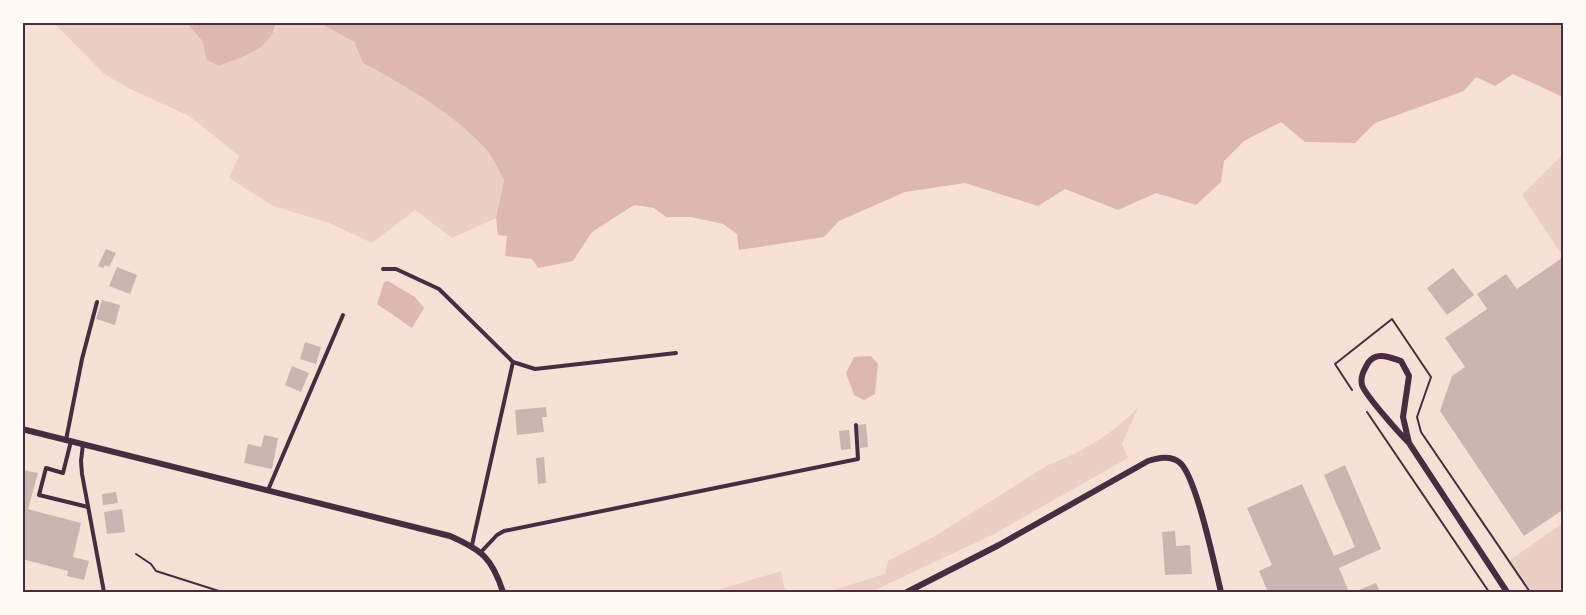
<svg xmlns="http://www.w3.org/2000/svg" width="1586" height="615" viewBox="0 0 1586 615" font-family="Quicksand,sans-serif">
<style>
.green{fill:#ebcfc5}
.water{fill:#dcb8b0}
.building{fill:#ccb4b1}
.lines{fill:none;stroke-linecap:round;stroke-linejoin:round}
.path{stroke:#4a2c40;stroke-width:2}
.service{stroke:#4a2c40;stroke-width:4}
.minor{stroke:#4a2c40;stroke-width:6}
.neatline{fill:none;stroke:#4a2c40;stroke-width:2}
</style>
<rect width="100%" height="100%" fill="#f7e1d7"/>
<path class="green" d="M 54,23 L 187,23 L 203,42 L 206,59 L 275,31 L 276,23 L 320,23 L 330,27 L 354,42 L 363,63 C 406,86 451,112 485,148 C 493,157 498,170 504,180 L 496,218 L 452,238 L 415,210 L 372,243 L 329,223 L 273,206 L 229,178 L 239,156 L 189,116 L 128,88 L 104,74 Z
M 1560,157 L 1564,160 L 1563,257 L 1522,195 Z
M 1139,406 L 1122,444 L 1128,458 L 994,534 L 871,592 L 827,592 L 885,574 L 888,561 L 935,536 L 1048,465 C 1082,452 1115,433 1139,406 Z
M 1563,523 L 1563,592 L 1532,592 L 1510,560 Z
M 781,571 L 784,587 L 789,592 L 711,592 Z"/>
<path class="water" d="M 187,23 L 276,23 C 271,50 241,57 218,66 L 206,59 L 203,42 Z
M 320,23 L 1563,23 L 1563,97 L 1513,74 L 1495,86 L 1476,77 L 1464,91 L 1375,123 L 1355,143 L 1305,142 L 1281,122 L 1244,141 L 1224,161 L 1221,182 L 1196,205 L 1156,193 L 1118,210 L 1065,189 L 1038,206 L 965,183 L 905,192 L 839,221 L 824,237 L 739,250 L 737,234 L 723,224 L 691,217 L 666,217 L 654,208 L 634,205 L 592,232 L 573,261 L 538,268 L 532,259 L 505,256 L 507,236 L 498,235 L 496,218 L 504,180 C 498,170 493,157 485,148 C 451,112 406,86 363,63 L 354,42 Z
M 388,281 L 415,297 L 424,308 L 412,328 L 377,304 L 384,282 Z
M 871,356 L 878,364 L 875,394 L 864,400 L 854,395 L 846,373 L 854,357 Z"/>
<path class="building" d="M 106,249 L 116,253 L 109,267 L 105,265 L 103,268 L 98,266 Z
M 1562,258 L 1564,509 L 1524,536 L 1440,411 L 1452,376 L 1465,367 L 1445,338 L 1487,309 L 1477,294 L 1506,274 L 1517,289 Z
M 117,267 L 137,275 L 130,294 L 109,286 Z
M 1453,268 L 1474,295 L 1447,315 L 1427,288 Z
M 102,300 L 120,305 L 115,325 L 96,319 Z
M 305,342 L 321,347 L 316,364 L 300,359 Z
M 292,366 L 309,373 L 301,392 L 285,385 Z
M 546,407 L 547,417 L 542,417 L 544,432 L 517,435 L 515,410 Z
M 866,424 L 868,447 L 860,448 L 858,425 Z
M 849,430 L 851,449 L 841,450 L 839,431 Z
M 264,435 L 278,438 L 272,469 L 244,463 L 248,444 L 261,447 Z
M 544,457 L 546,483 L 538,484 L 536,458 Z
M 1345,465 L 1381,549 L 1339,568 L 1349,592 L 1268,592 L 1259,571 L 1272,565 L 1247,508 L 1302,484 L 1334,556 L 1355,547 L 1324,475 Z
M 22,470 L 38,473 L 28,509 L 81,523 L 73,557 L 89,561 L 84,580 L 67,576 L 68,571 L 22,559 Z
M 116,492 L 118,503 L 103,505 L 102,494 Z
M 122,509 L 125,532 L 107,534 L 104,512 Z
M 1175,531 L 1176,546 L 1190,545 L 1192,574 L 1165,575 L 1162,532 Z
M 1376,583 L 1380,592 L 1354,592 Z"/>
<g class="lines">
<path class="path" d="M 1352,390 L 1335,364 L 1392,319 L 1431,377 L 1417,417 L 1421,432 L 1530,592
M 1367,412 L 1489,592
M 136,554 L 151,564 L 156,571 L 222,592"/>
<path class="service" d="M 383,269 L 396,269 L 439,289 L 513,362 L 535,369 L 676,353
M 66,440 L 82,359 L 97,302
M 71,441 L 63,473 L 46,468 L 39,495 L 88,507
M 83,444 L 81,461 L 82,474 L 104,592
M 268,490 L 343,315
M 472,545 L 513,362
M 481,552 L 497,535 L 504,531 L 858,459 L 856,425"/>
<path class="minor" d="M 22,429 L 450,536 C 482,550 492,558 503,592
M 1409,443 L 1403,417 L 1409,376 L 1401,361 C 1389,357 1376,351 1368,363 C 1364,370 1360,377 1362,385 C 1365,395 1400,434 1409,443 L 1507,592
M 907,592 L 999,545 L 1148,461 C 1158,458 1170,455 1179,462 C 1196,474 1215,568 1221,592"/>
</g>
<rect width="1586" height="615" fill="none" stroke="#fffaf5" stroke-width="48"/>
<rect x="24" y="24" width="1538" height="567" class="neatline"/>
</svg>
